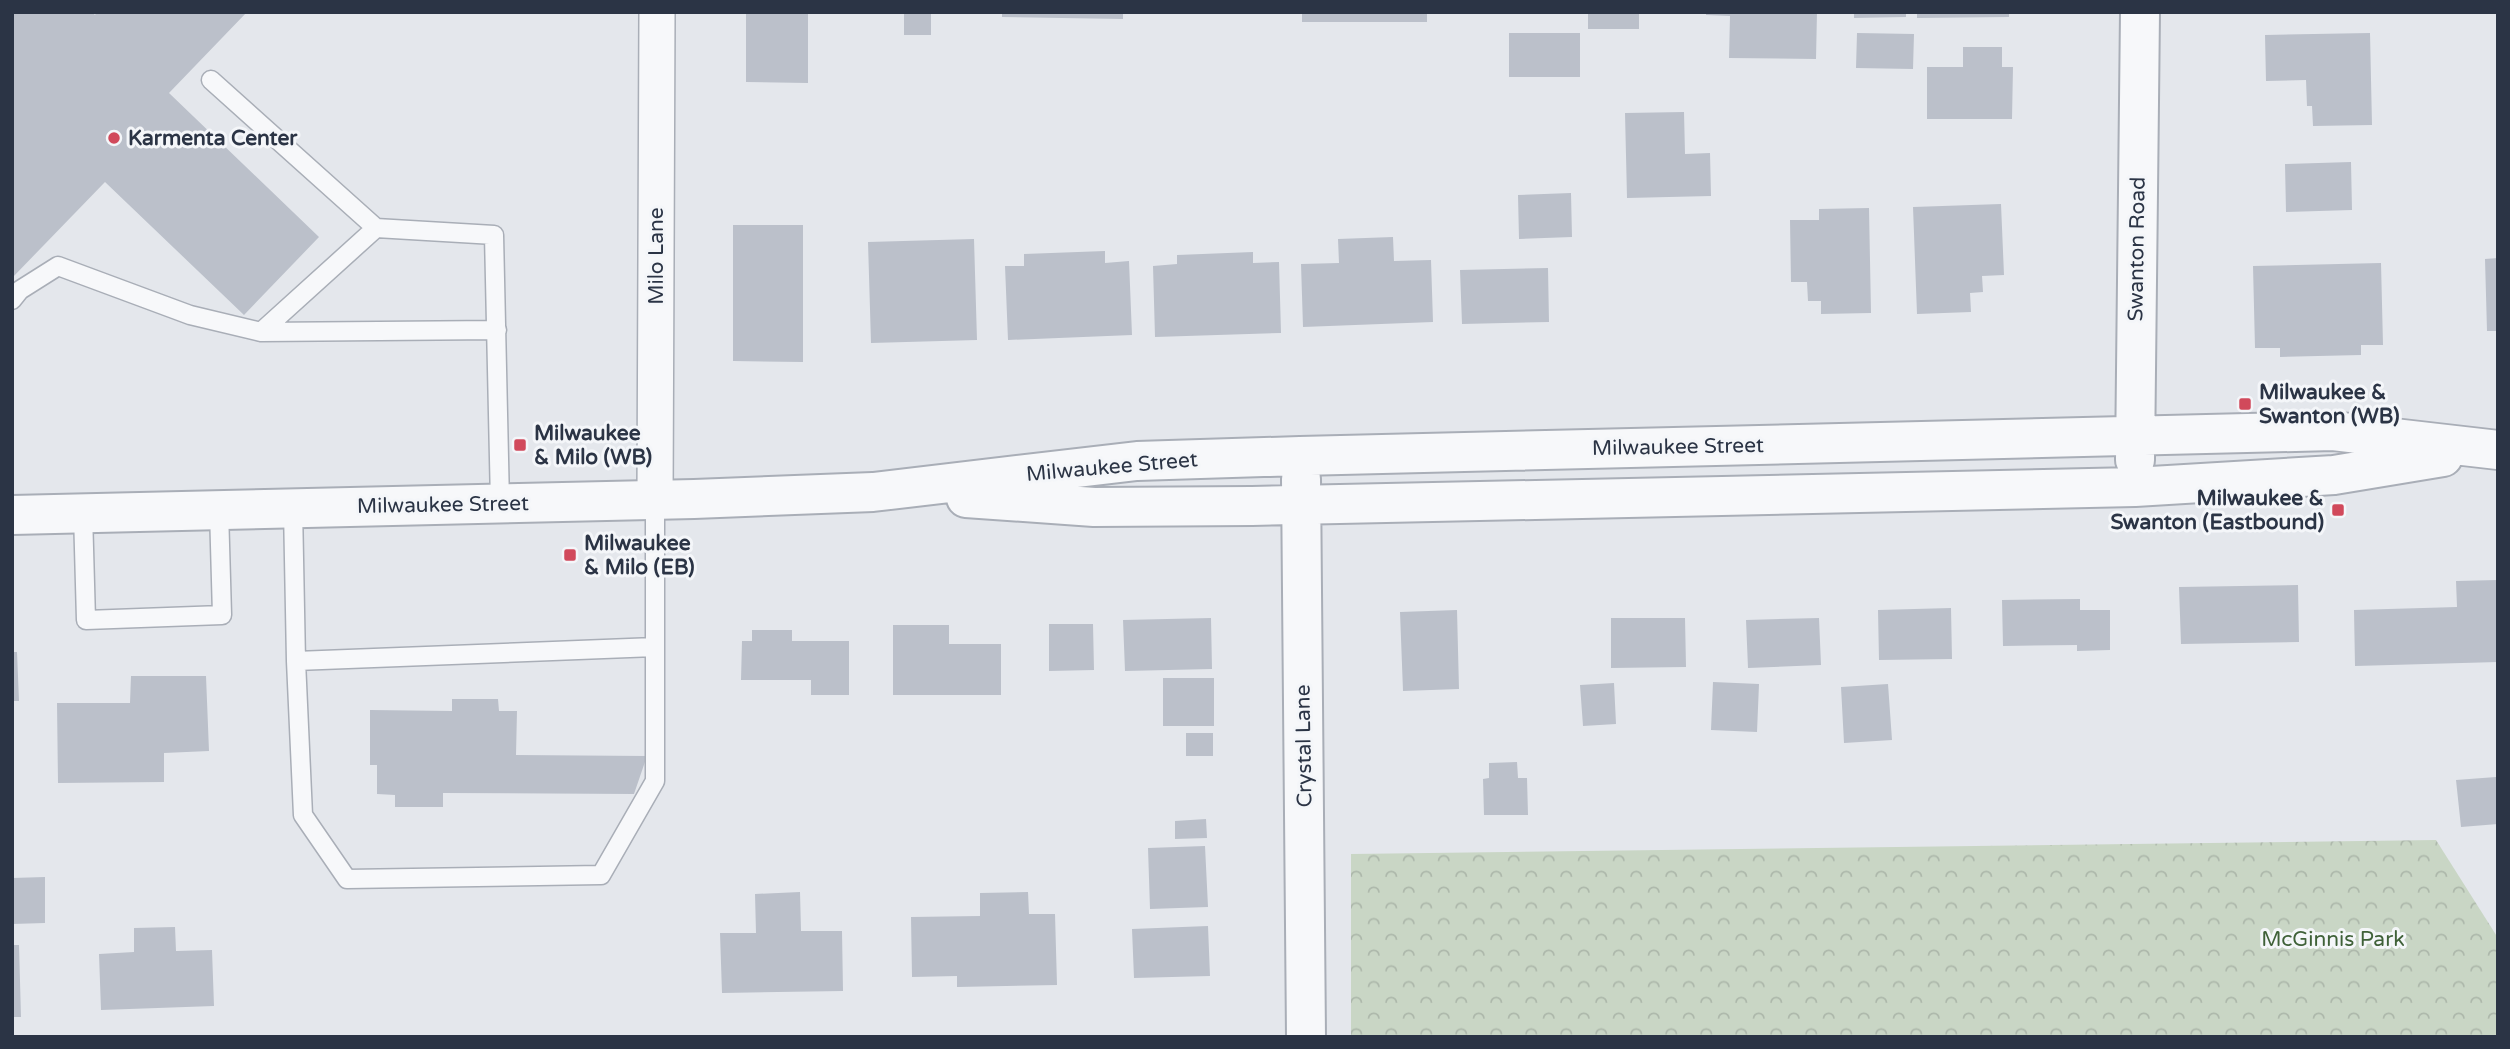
<svg xmlns="http://www.w3.org/2000/svg" width="2510" height="1049" viewBox="0 0 2510 1049" font-family="'Varela Round',sans-serif">
<style>
.park{fill:url(#park-crowns)}
.building{fill:#bbc0ca}
.lines{fill:none;stroke-linecap:round;stroke-linejoin:round}
.service-casing{stroke:#a9aeb7;stroke-width:21}
.minor-casing{stroke:#a9aeb7;stroke-width:38}
.tertiary-casing{stroke:#a9aeb7;stroke-width:42}
.service{stroke:#f7f8fa;stroke-width:18}
.minor{stroke:#f7f8fa;stroke-width:35}
.tertiary{stroke:#f7f8fa;stroke-width:38}
.poi-dot{fill:#d1495b;stroke:#f4f6f9;stroke-width:2.5}
.labels{text-anchor:middle;dominant-baseline:central;stroke-width:6;stroke-linejoin:round;paint-order:stroke}
.poi-label{font-size:21px;font-weight:bold;fill:#2b3445;stroke:#f4f6f9;text-anchor:start}
.street-label{font-size:21px;fill:#2b3445;stroke:#f4f6f9}
.park-label{font-size:21px;fill:#3f6138;stroke:#f4f6f9}
</style>
<defs>
<pattern id="park-crowns" width="20" height="18" patternUnits="userSpaceOnUse" patternTransform="scale(1.75)"><rect width="20" height="18" fill="#c9d6c5"/><path d="M2 6a3 3 0 1 1 6 0M12 15a3 3 0 1 1 6 0" fill="none" stroke="#adb8ab"/></pattern>
</defs>
<rect width="100%" height="100%" fill="#e4e7ec"/>
<path class="park" d="M 2436,840 L 2498,938 L 2498,1037 L 1351,1037 L 1351,854 Z"/>
<path class="building" d="M 12,12 L 92,12 L 95,15 L 97,12 L 247,12 L 169,93 L 319,237 L 244,315 L 105,182 L 12,278 Z
M 746,12 L 808,12 L 808,83 L 746,82 Z
M 904,12 L 931,12 L 931,35 L 904,35 Z
M 1002,12 L 1123,12 L 1123,19 L 1002,17 Z
M 1302,12 L 1427,12 L 1427,22 L 1302,22 Z
M 1588,12 L 1639,12 L 1639,29 L 1588,29 Z
M 1706,12 L 1817,12 L 1816,59 L 1729,58 L 1730,16 L 1706,15 Z
M 1854,12 L 1906,12 L 1906,17 L 1854,18 Z
M 1917,12 L 2009,12 L 2009,17 L 1917,18 Z
M 1509,33 L 1580,33 L 1580,77 L 1509,77 Z
M 1857,33 L 1914,34 L 1913,69 L 1856,68 Z
M 2370,33 L 2372,125 L 2313,126 L 2312,106 L 2307,106 L 2306,80 L 2266,81 L 2265,35 Z
M 1963,47 L 2002,47 L 2002,67 L 2013,67 L 2012,119 L 1927,119 L 1927,67 L 1963,67 Z
M 1684,112 L 1685,154 L 1710,153 L 1711,196 L 1627,198 L 1625,113 Z
M 2351,162 L 2352,210 L 2286,212 L 2285,164 Z
M 1571,193 L 1572,237 L 1519,239 L 1518,195 Z
M 2001,204 L 2004,275 L 1982,276 L 1983,292 L 1970,293 L 1971,312 L 1917,314 L 1913,207 Z
M 1869,208 L 1871,313 L 1821,314 L 1821,301 L 1808,301 L 1807,282 L 1791,282 L 1790,220 L 1819,220 L 1819,209 Z
M 733,225 L 803,225 L 803,362 L 733,361 Z
M 1393,237 L 1394,261 L 1431,260 L 1433,322 L 1303,327 L 1301,264 L 1339,263 L 1338,239 Z
M 974,239 L 977,340 L 871,343 L 868,242 Z
M 1105,251 L 1105,263 L 1129,261 L 1132,335 L 1008,340 L 1005,266 L 1024,266 L 1024,254 Z
M 1253,252 L 1253,263 L 1279,262 L 1281,333 L 1155,337 L 1153,266 L 1177,264 L 1177,255 Z
M 2498,258 L 2498,331 L 2487,331 L 2485,259 Z
M 2381,263 L 2383,345 L 2361,345 L 2361,355 L 2280,357 L 2280,348 L 2255,348 L 2253,266 Z
M 1548,268 L 1549,322 L 1462,324 L 1460,270 Z
M 2498,580 L 2498,662 L 2355,666 L 2354,610 L 2457,607 L 2456,581 Z
M 2298,585 L 2299,642 L 2181,644 L 2179,587 Z
M 2080,599 L 2080,610 L 2110,610 L 2110,650 L 2077,651 L 2077,645 L 2003,646 L 2002,600 Z
M 1951,608 L 1952,659 L 1879,660 L 1878,610 Z
M 1457,610 L 1459,689 L 1403,691 L 1400,612 Z
M 1211,618 L 1212,669 L 1125,671 L 1123,620 Z
M 1611,618 L 1685,618 L 1686,667 L 1611,668 Z
M 1819,618 L 1821,665 L 1748,668 L 1746,620 Z
M 1049,624 L 1093,624 L 1094,670 L 1049,671 Z
M 893,625 L 949,625 L 949,644 L 1001,644 L 1001,695 L 893,695 Z
M 752,630 L 792,630 L 792,641 L 849,641 L 849,695 L 811,695 L 811,680 L 741,680 L 742,641 L 752,641 Z
M 12,652 L 17,652 L 19,701 L 12,701 Z
M 131,676 L 206,676 L 209,751 L 164,753 L 164,782 L 58,783 L 57,703 L 130,703 Z
M 1163,678 L 1214,678 L 1214,726 L 1163,726 Z
M 1713,682 L 1759,684 L 1757,732 L 1711,730 Z
M 1614,683 L 1616,724 L 1583,726 L 1580,685 Z
M 1888,684 L 1892,740 L 1844,743 L 1841,687 Z
M 452,699 L 498,699 L 499,711 L 517,711 L 516,755 L 647,756 L 634,794 L 443,793 L 443,807 L 395,807 L 395,795 L 377,794 L 377,765 L 370,765 L 370,710 L 452,711 Z
M 1186,733 L 1213,733 L 1213,756 L 1186,756 Z
M 1517,762 L 1518,778 L 1527,778 L 1528,815 L 1484,815 L 1483,779 L 1489,778 L 1489,763 Z
M 2496,777 L 2498,824 L 2461,827 L 2456,780 Z
M 1206,819 L 1207,838 L 1175,839 L 1175,821 Z
M 1205,846 L 1208,907 L 1150,909 L 1148,848 Z
M 45,877 L 45,923 L 12,924 L 12,878 Z
M 800,892 L 801,931 L 842,931 L 843,991 L 722,993 L 720,933 L 756,933 L 755,894 Z
M 1028,892 L 1029,914 L 1055,914 L 1057,985 L 957,987 L 957,976 L 912,977 L 911,917 L 980,916 L 980,893 Z
M 1208,926 L 1210,976 L 1134,978 L 1132,929 Z
M 175,927 L 176,951 L 212,950 L 214,1006 L 101,1010 L 99,954 L 134,952 L 134,928 Z
M 12,945 L 19,945 L 21,1017 L 12,1017 Z"/>
<g class="lines">
<defs>
<path id="service" d="M 211,80 L 376,228
M 12,300 L 20,290 L 58,266 L 190,315 L 261,332 L 376,228 L 494,235 L 500,503
M 261,332 L 497,330
M 293,508 L 296,661 L 303,815 L 347,879 L 601,875 L 655,781 L 655,500
M 83,513 L 86,620 L 222,615 L 219,510
M 296,661 L 655,647"/>
<path id="minor" d="M 655,500 L 657,12"/>
<path id="tertiary" d="M 2135,460 L 2140,12
M 1301,479 L 1306,1037
M 966,498 L 1094,507 L 1252,506 L 2135,487 L 2334,475 L 2443,457
M 12,515 L 694,499 L 873,492 L 1137,461 L 1300,456 L 2333,431 L 2498,450"/>
</defs>
<use href="#service" class="service-casing"/>
<use href="#minor" class="minor-casing"/>
<use href="#tertiary" class="tertiary-casing"/>
<use href="#service" class="service"/>
<use href="#minor" class="minor"/>
<use href="#tertiary" class="tertiary"/>
</g>
<g class="poi-dot">
<circle cx="114" cy="138" r="7"/>
<rect x="2238" y="397" width="14" height="14" rx="3.5"/>
<rect x="513" y="438" width="14" height="14" rx="3.5"/>
<rect x="2331" y="503" width="14" height="14" rx="3.5"/>
<rect x="563" y="548" width="14" height="14" rx="3.5"/>
</g>
<g class="labels">
<g class="poi-label">
<text x="128" y="138">Karmenta Center</text>
<text x="2259" y="392">Milwaukee &amp;<tspan x="2259" dy="24">Swanton (WB)</tspan></text>
<text x="534" y="433">Milwaukee<tspan x="534" dy="24">&amp; Milo (WB)</tspan></text>
<text x="2324" y="498" text-anchor="end">Milwaukee &amp;<tspan x="2324" dy="24">Swanton (Eastbound)</tspan></text>
<text x="584" y="543">Milwaukee<tspan x="584" dy="24">&amp; Milo (EB)</tspan></text>
</g>
<g class="street-label">
<text transform="translate(2137 249) rotate(-89)">Swanton Road</text>
<text transform="translate(656 256) rotate(-90)">Milo Lane</text>
<text transform="translate(1678 447) rotate(-1)">Milwaukee Street</text>
<text transform="translate(1112 467) rotate(-5)">Milwaukee Street</text>
<text transform="translate(443 505) rotate(-1)">Milwaukee Street</text>
<text transform="translate(1304 746) rotate(-91)">Crystal Lane</text>
</g>
<g class="park-label">
<text x="2333" y="939">McGinnis Park</text>
</g>
</g>
<rect width="2510" height="1049" fill="none" stroke="#2b3445" stroke-width="28"/>
</svg>
